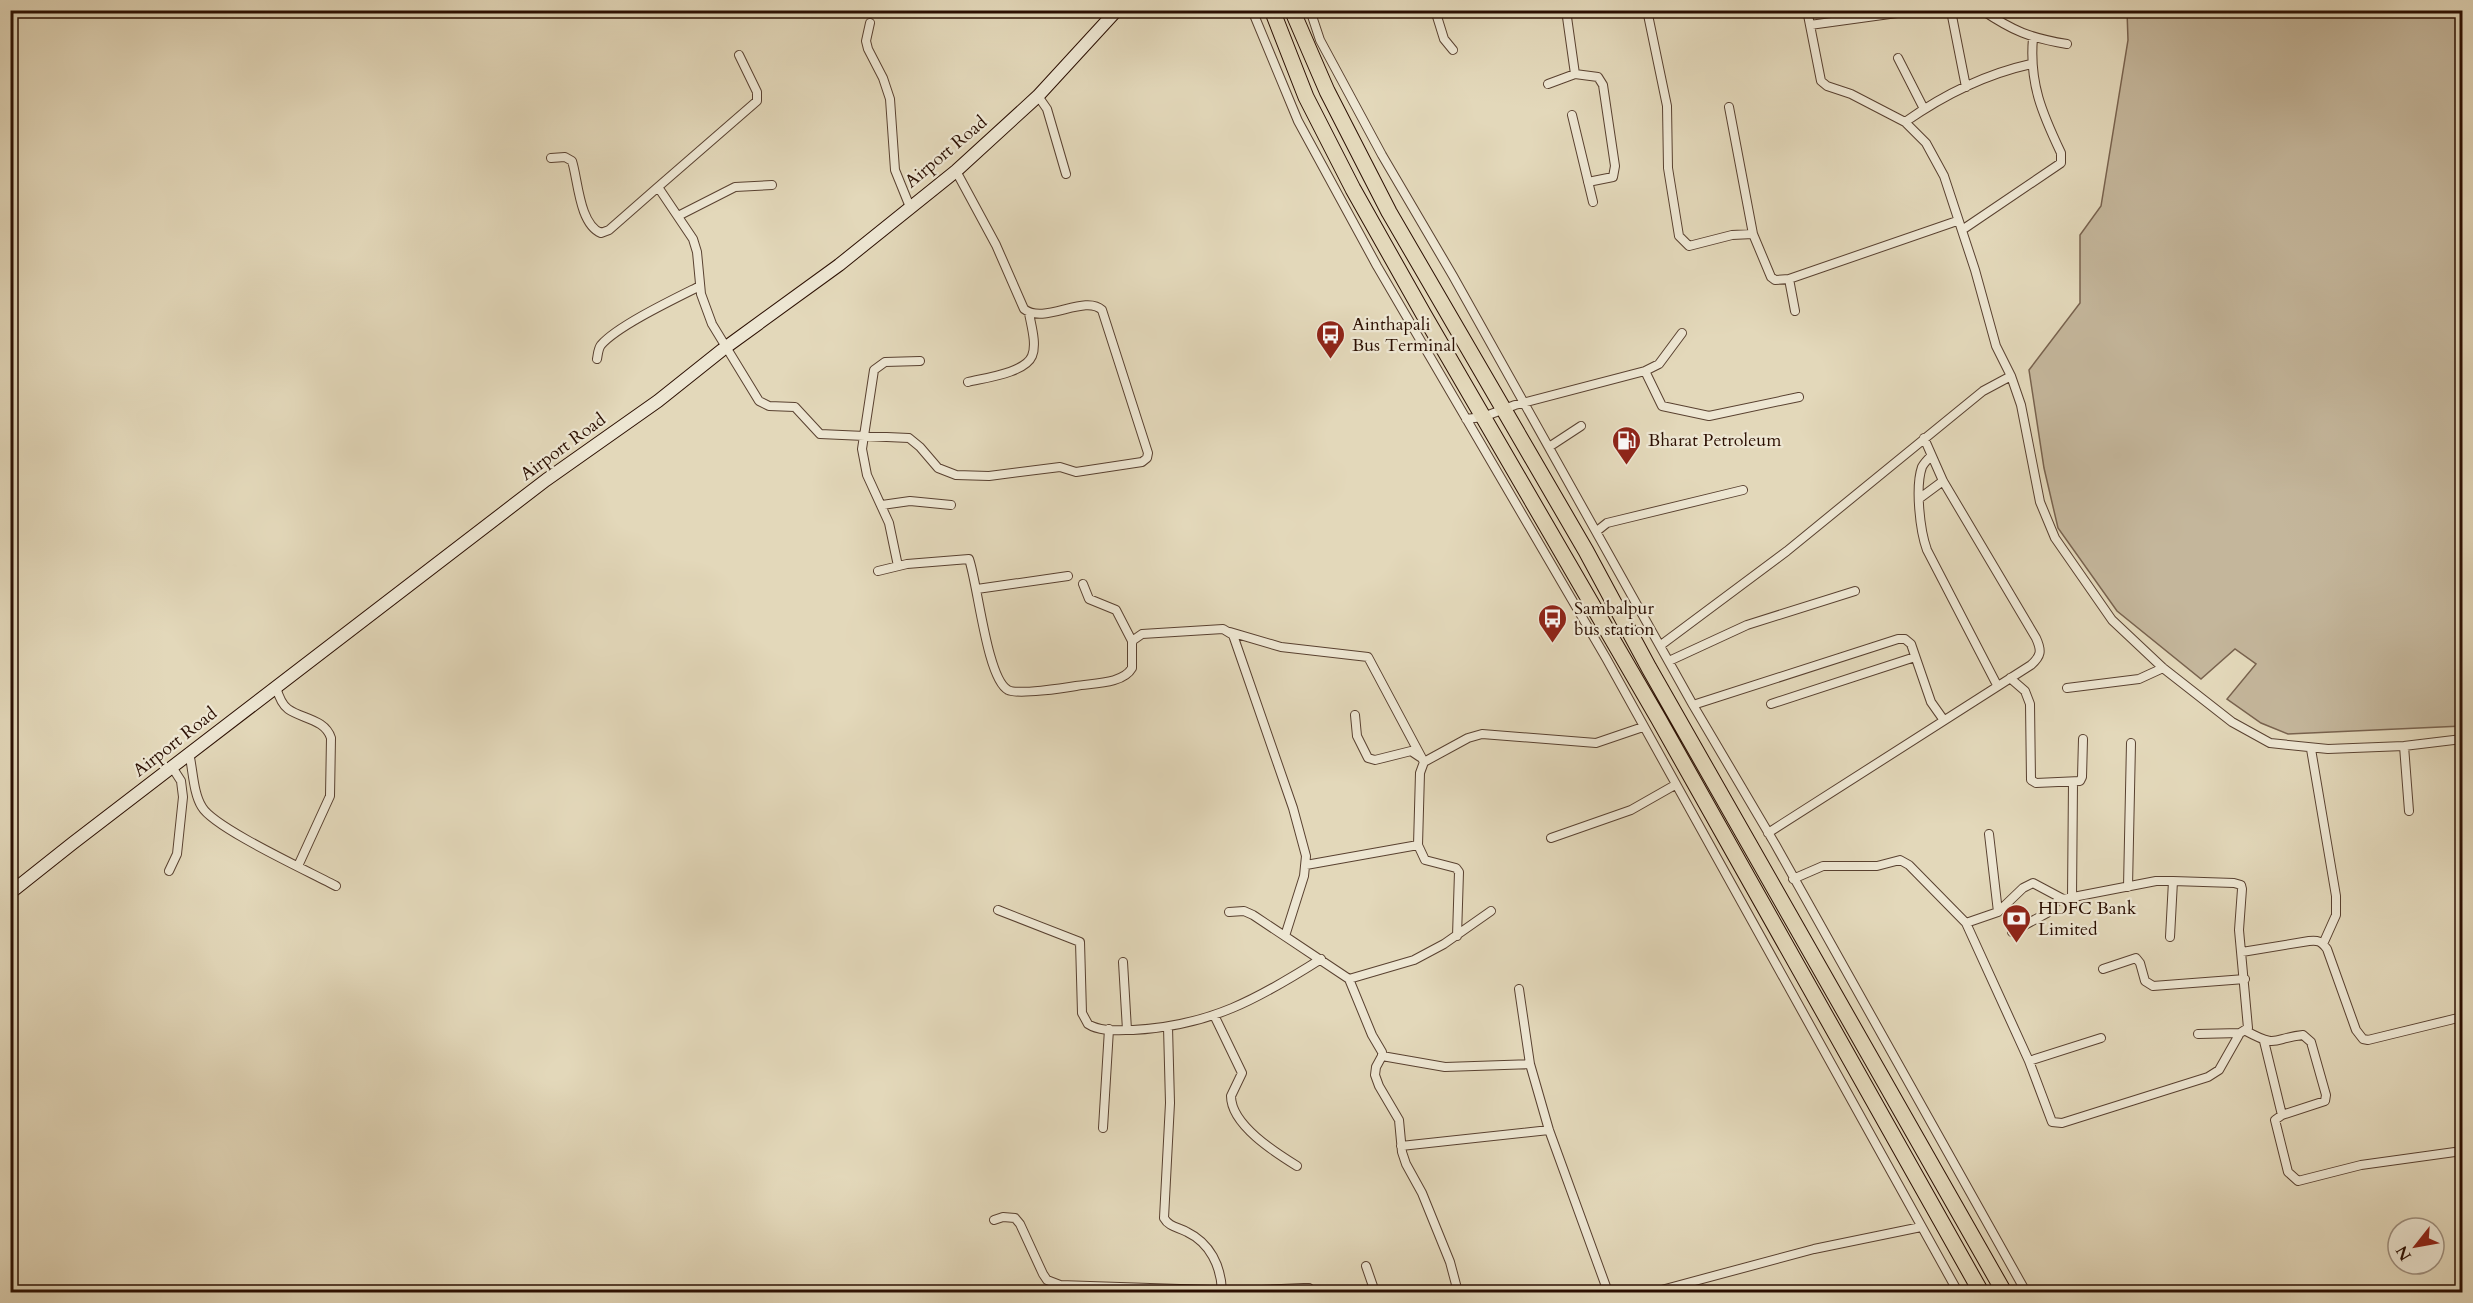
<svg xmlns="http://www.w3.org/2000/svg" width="2473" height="1303" viewBox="0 0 2473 1303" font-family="Cardo,serif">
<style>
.green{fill:#c4b69b;stroke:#78624e;stroke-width:1.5}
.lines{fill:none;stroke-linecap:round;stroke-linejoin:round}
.street-casing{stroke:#594130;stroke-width:10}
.secondary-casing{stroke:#2b0f02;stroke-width:14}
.highway-casing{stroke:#2b0f02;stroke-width:17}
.street{stroke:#ede6d2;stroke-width:8}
.secondary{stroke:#ede6d2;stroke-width:12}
.highway{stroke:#e3d8ba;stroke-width:15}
.labels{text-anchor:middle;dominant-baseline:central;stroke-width:4.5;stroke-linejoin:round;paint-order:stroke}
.street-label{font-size:18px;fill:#2b0f02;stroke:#ede6d2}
.poi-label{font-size:18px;fill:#2b0f02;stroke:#ede6d2;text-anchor:start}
</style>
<rect width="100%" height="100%" fill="#e3d8ba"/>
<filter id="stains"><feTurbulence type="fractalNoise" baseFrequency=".00333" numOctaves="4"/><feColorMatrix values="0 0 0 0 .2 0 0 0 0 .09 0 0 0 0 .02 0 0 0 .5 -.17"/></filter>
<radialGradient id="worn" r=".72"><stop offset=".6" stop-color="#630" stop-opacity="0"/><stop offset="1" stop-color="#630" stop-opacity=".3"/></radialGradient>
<path class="green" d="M 2127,11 L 2462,11 L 2462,726 L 2288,734 L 2261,723 L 2227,699 L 2256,664 L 2235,649 L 2201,679 L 2117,611 L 2058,528 L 2044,468 L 2029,370 L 2080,303 L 2080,235 L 2101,206 L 2128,40 Z"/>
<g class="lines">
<defs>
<path id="street" d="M 1252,10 L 1298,121 L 1377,266 L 1606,658 L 1958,1292
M 1310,10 L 1320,40 L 1382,155 L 1453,276 L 1693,705 L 1775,844 L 2026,1292
M 1435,10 L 1444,39 L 1453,50
M 1647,10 L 1667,106 L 1668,168 L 1679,236 L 1689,246 L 1732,235 L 1753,234 L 1771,277 L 1775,280 L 1789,279
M 1982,10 C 2013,31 2030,38 2067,44
M 1951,11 L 1966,87
M 870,23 L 866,41 L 868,49 L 883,78 L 890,99 L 895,170 L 910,207
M 1810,25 L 1897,13 L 1901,10
M 1898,58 L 1924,109
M 1575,74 L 1598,77 L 1603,85 L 1615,166 L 1613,177 L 1588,182
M 1548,84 L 1575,74 L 1566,10
M 1038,96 L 1047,109 L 1066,174
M 1729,107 L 1753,234
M 1572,115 L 1593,202
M 1905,122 C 1942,96 1986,74 2031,64
M 551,158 L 565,157 L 572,161 C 578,179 579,224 601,233 L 609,230 L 658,187 L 693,239 L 697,252 L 701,294 L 712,324 L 759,401 L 769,406 L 795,407 L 820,434 L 909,438 L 920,447 L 938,468 L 956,475 L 989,476 L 1060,467 L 1076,472 L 1142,462 L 1147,458 L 1148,453 L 1102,310 C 1085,294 1044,325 1024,309 L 996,245 L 956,171
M 658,187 L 757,101 L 757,92 L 739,55
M 678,216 L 735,187 L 772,185
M 1962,230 L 2061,163 L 2061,153 C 2042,113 2029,83 2033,38
M 1795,311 L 1789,279 L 1957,221
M 597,359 C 598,354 598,349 601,345 C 617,326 676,298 700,286
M 1645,371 L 1659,364 L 1682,333
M 2011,376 L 2021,405 L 2040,502 L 2055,538 L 2112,620 L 2163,668 L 2232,722 L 2270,743 L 2328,749 L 2404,746 L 2462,739
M 968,382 C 984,378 1025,373 1032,356 C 1037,344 1031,325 1029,313
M 1466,419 L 1483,417 L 1515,405 L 1645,371 L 1662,406 L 1709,416 L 1799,397
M 1549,447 L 1581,426
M 1931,456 C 1928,459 1924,463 1922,467 C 1915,487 1920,531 1927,550 L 1997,685
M 1920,498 L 1943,481
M 882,505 L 910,501 L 951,505
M 1597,531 L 1607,523 L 1743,490
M 898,566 L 889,523 L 867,475 L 862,449 L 874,370 L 885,362 L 920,361
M 878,571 L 907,564 L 969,559 C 978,585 987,679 1008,690 C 1017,695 1065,688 1076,686 C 1093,683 1123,684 1132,668 L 1132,641 L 1142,634 L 1223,629 L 1233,635 L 1293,808 L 1306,856 L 1304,876 L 1285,936
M 1083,584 L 1089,599 L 1116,610 L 1132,641
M 977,589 L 1068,576
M 1230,632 L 1281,647 L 1368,657 L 1424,762
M 1661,645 L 1787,551 L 1983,391 L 2011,376 L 1996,346 L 1975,270 L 1944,176 L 1926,143 L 1905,122 L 1851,94 L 1827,86 L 1821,81 L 1807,10
M 1669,661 L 1747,625 L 1855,591
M 2010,678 L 2025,691 L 2030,704 L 2031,780 L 2036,783 L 2080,781 L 2082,777 L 2083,739
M 276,687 C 278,694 281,704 288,709 C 302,719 325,719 331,738 L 330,796 L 298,866
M 2067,688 L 2139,679 L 2163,668
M 1771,704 L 1915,657
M 1693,705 L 1898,639 L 1905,639 L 1911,644 L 1931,702 L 1943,719
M 1355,715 L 1357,736 L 1368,758 L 1375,760 L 1411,751 L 1420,757
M 2404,746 L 2409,811
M 2311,749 L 2336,896 L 2336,915 L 2323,944
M 189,753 C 193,769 193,793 202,807 C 214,828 310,872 336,886
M 1768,833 L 2031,665 C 2041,656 2042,651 2036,638 L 1943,481 L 1924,438
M 1989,834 L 1998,912
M 1551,838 L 1631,810 L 1675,785
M 1306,865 L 1418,845
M 169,871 L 177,854 L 183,797 L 181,781 L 172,767
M 1793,879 L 1823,866 L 1877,866 L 1900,860 L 1909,865 L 1966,923 L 1998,912 L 2023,888 L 2033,883 L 2063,899 L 2156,881 L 2173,881 L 2170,937
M 2173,881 L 2234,883 L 2241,885 L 2242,889 L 2239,930 L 2248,1028 L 2240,1033 L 2198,1034
M 2128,887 L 2131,743
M 2072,897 L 2073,782
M 998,910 L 1080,942 L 1082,1013 L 1088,1024 C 1100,1032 1119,1030 1133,1030 C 1210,1026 1258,999 1321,959
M 1229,912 L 1244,911 L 1253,915 L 1349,979 L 1372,1035 L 1382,1052 L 1382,1056 L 1376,1067 L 1375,1075 L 1379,1086 L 1399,1120 L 1402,1152 L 1406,1164 L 1422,1193 L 1450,1262 L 1458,1292
M 1966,923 L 2029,1061 L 2052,1122 L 2062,1123 L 2208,1077 L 2219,1070 L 2240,1033
M 2012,932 L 2047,913 L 2059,899
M 1457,936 L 1459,872 L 1456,868 L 1425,860 L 1418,845 L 1420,773 L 1424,762 L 1468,738 L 1482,734 L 1596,743 L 1643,727
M 2242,952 L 2309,941 C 2318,940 2321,941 2327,949 L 2356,1030 L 2363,1039 L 2368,1040 L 2462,1017
M 1123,962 L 1127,1030
M 2103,969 L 2136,958 L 2140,963 L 2145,981 L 2153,986 L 2245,979
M 1349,979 L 1414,960 L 1444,944 L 1491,911
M 1519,989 L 1530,1064 L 1549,1130 L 1608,1292
M 1214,1015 L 1242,1073 L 1231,1096 C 1231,1125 1276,1153 1297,1166
M 1168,1027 L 1170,1103 L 1164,1218 C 1169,1227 1178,1227 1187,1232 C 1210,1243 1221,1266 1222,1291
M 2246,1031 C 2279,1049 2272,1038 2303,1035 L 2311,1042 L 2326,1095 L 2325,1101 L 2282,1115 L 2275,1120 L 2288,1172 L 2298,1181 L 2361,1165 L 2462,1151
M 2264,1041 L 2282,1115
M 1382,1056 L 1445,1067 L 1530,1064
M 2029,1061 L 2101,1038
M 1103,1128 L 1109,1029
M 1401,1146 L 1549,1130
M 994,1220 L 1003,1217 L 1015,1218 L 1020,1224 L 1043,1274 L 1047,1280 L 1060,1285 L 1240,1291 L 1304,1288 L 1309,1288 L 1313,1292
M 1366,1266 L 1375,1292
M 1654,1292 L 1814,1249 L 1921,1227"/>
<path id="secondary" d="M 10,893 L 73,843 L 546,480 L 658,401 L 722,350 L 839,265 L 956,171 L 1038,96 L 1117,10"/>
<path id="highway" d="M 1272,10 L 1306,97 L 1353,189 L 1424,315 L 1658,718 L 1981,1292
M 1292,10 L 1327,91 L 1389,212 L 1586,551 L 1649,668 L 2004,1292"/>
</defs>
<use href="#street" class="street-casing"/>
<use href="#secondary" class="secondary-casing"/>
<use href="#highway" class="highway-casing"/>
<use href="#street" class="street"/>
<use href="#secondary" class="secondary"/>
<use href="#highway" class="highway"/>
</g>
<defs>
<symbol id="bus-pin" viewBox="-11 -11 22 30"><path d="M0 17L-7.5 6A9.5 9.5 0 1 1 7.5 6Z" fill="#8f2418" stroke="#ede6d2"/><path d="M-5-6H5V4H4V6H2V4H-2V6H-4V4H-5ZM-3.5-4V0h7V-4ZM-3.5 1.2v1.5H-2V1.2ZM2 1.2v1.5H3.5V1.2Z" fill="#fff"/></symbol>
<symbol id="fuel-pin" viewBox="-11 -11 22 30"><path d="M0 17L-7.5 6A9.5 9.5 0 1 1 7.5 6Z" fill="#8f2418" stroke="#ede6d2"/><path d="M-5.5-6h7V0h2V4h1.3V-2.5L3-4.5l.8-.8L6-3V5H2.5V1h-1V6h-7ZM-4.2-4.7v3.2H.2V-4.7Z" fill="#fff"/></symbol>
<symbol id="bank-pin" viewBox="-11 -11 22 30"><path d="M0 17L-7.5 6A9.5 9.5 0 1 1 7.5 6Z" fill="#8f2418" stroke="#ede6d2"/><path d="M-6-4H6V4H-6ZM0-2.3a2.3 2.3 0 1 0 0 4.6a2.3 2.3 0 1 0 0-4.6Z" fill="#fff"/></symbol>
</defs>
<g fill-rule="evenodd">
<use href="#bus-pin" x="1314" y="318" width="33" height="45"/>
<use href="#fuel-pin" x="1610" y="424" width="33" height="45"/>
<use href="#bus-pin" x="1536" y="602" width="33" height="45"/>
<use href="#bank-pin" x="2000" y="902" width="33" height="45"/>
</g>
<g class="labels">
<g class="street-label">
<text transform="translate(946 152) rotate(-40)">Airport Road</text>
<text transform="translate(563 447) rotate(-36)">Airport Road</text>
<text transform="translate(175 742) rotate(-38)">Airport Road</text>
</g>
<g class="poi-label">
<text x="1352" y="324">Ainthapali<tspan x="1352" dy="21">Bus Terminal</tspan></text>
<text x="1648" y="440">Bharat Petroleum</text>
<text x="1574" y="608">Sambalpur<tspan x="1574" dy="21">bus station</tspan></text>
<text x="2038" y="908">HDFC Bank<tspan x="2038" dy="21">Limited</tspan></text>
</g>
</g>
<rect width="2473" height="1303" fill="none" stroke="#e3d8ba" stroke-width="36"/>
<rect x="12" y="12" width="2449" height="1279" fill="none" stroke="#2b0f02" stroke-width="3"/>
<rect x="18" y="18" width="2437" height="1267" fill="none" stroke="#2b0f02" stroke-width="1.5"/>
<g transform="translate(2416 1246) rotate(239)"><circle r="28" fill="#ede6d2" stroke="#9f907f" stroke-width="1.5"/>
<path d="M0-4.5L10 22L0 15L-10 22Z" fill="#8f2418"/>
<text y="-9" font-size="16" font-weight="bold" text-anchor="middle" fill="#2b0f02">N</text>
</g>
<rect width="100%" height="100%" filter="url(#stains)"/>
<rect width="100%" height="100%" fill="url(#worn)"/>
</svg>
